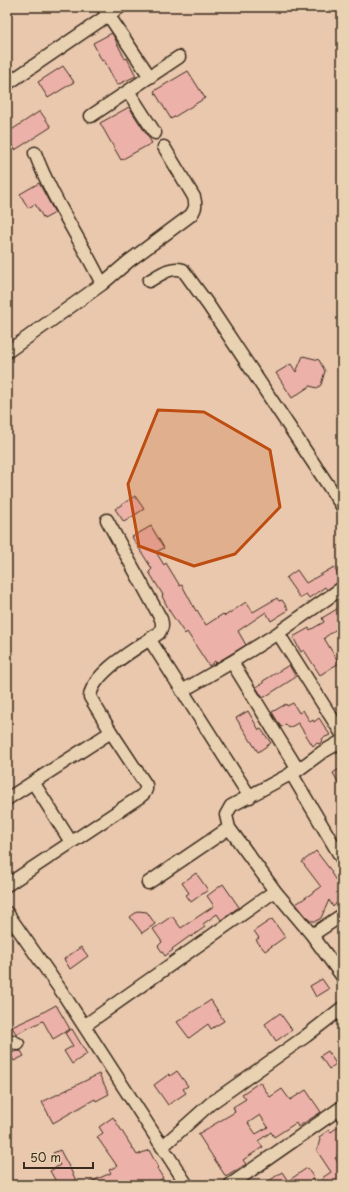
<svg xmlns="http://www.w3.org/2000/svg" width="349" height="1192" viewBox="0 0 349 1192" font-family="'Playpen Sans',sans-serif">
<style>
.building{fill:#ecb1a8;stroke:#3b2a1e;fill-rule:evenodd}
.lines{fill:none;stroke-linecap:round;stroke-linejoin:round}
.minor-casing{stroke:#3b2a1e;stroke-width:15}
.minor{stroke:#e8d2b1;stroke-width:12}
.marked{fill:#bd4d10;fill-opacity:0.2;stroke:#bd4d10;stroke-width:3;stroke-linejoin:round}
</style>
<rect width="100%" height="100%" fill="#e9c8ae"/>
<filter id="ink" filterUnits="userSpaceOnUse"><feTurbulence type="fractalNoise" baseFrequency=".025" numOctaves="2"/><feDisplacementMap in="SourceGraphic" scale="8" xChannelSelector="R" yChannelSelector="G"/><feConvolveMatrix kernelMatrix="1 2 1 2 8 2 1 2 1" color-interpolation-filters="sRGB"/></filter>
<g filter="url(#ink)">
<path class="building" d="M 112,33 L 125,59 L 127,58 L 136,76 L 117,85 L 104,60 L 102,61 L 93,43 Z
M 63,66 L 74,82 L 48,98 L 38,82 Z
M 188,71 L 205,98 L 171,119 L 154,91 Z
M 129,107 L 152,143 L 121,160 L 100,123 Z
M 40,111 L 51,127 L 15,150 L 7,137 L 7,133 Z
M 39,183 L 55,213 L 44,219 L 35,204 L 28,208 L 20,194 Z
M 303,356 L 319,360 L 325,371 L 321,385 L 317,388 L 310,386 L 292,398 L 276,373 L 291,364 L 296,372 Z
M 135,496 L 144,509 L 124,522 L 115,509 Z
M 151,526 L 164,548 L 156,552 L 164,565 L 166,563 L 180,586 L 182,585 L 196,611 L 197,610 L 206,625 L 223,614 L 225,616 L 246,602 L 253,612 L 277,598 L 279,601 L 282,600 L 288,609 L 286,610 L 287,611 L 271,621 L 266,612 L 238,631 L 246,645 L 216,663 L 215,661 L 209,666 L 187,632 L 185,634 L 170,612 L 162,596 L 163,595 L 149,572 L 152,569 L 132,537 Z
M 334,567 L 341,581 L 327,590 L 325,587 L 309,598 L 306,594 L 300,598 L 286,578 L 297,570 L 306,583 Z
M 342,606 L 342,625 L 324,638 L 339,663 L 320,675 L 304,650 L 301,652 L 293,637 L 309,628 L 310,630 L 324,622 L 322,618 Z
M 289,665 L 296,677 L 263,698 L 256,687 L 263,683 L 263,681 Z
M 293,703 L 299,713 L 303,710 L 310,722 L 313,720 L 314,722 L 319,718 L 330,735 L 323,738 L 320,744 L 316,743 L 313,746 L 298,723 L 289,728 L 286,724 L 281,727 L 272,712 L 286,704 L 287,706 Z
M 248,711 L 259,730 L 261,729 L 271,743 L 258,752 L 236,718 Z
M 342,767 L 342,789 L 333,773 Z
M 316,851 L 332,872 L 331,873 L 342,890 L 342,897 L 333,907 L 329,900 L 321,918 L 316,921 L 310,921 L 296,904 L 321,887 L 302,862 Z
M 196,873 L 208,890 L 191,902 L 186,895 L 189,893 L 182,883 Z
M 223,884 L 239,907 L 221,920 L 217,914 L 203,924 L 205,927 L 191,937 L 190,936 L 172,949 L 173,950 L 165,956 L 158,946 L 162,942 L 153,929 L 172,916 L 181,928 L 214,906 L 207,896 Z
M 138,911 L 147,912 L 155,924 L 142,933 L 130,917 Z
M 272,919 L 285,937 L 265,951 L 256,940 L 259,938 L 254,931 Z
M 81,947 L 88,956 L 70,969 L 64,959 Z
M 322,979 L 329,989 L 316,997 L 310,986 Z
M 211,1000 L 224,1021 L 211,1029 L 208,1024 L 189,1038 L 177,1022 Z
M 56,1005 L 70,1029 L 53,1039 L 43,1021 L 16,1034 L 12,1027 L 38,1015 Z
M 280,1013 L 292,1030 L 276,1041 L 265,1024 Z
M 72,1029 L 87,1054 L 72,1064 L 64,1051 L 73,1046 L 65,1033 Z
M 16,1051 L 21,1051 L 24,1056 L 14,1061 L 10,1054 Z
M 328,1051 L 336,1064 L 329,1069 L 320,1056 Z
M 177,1071 L 188,1086 L 183,1089 L 186,1093 L 168,1105 L 154,1085 L 169,1074 L 170,1076 Z
M 99,1074 L 109,1094 L 96,1101 L 95,1099 L 53,1123 L 42,1102 Z
M 260,1082 L 270,1097 L 282,1089 L 290,1100 L 306,1090 L 321,1112 L 298,1127 L 296,1123 L 274,1137 L 271,1132 L 258,1141 L 263,1147 L 243,1160 L 246,1164 L 226,1177 L 198,1134 L 235,1112 L 233,1107 L 246,1099 L 242,1094 ZM 260,1115 L 268,1127 L 256,1134 L 248,1123 Z
M 113,1117 L 137,1155 L 149,1150 L 158,1167 L 157,1168 L 163,1178 L 160,1180 L 163,1185 L 83,1185 L 111,1173 L 109,1170 L 117,1166 L 97,1137 L 103,1133 L 99,1127 Z
M 342,1124 L 342,1153 L 335,1158 L 342,1168 L 342,1185 L 327,1185 L 322,1178 L 331,1172 L 317,1151 L 320,1139 L 319,1137 L 329,1130 L 331,1132 Z
M 60,1150 L 76,1180 L 68,1185 L 58,1185 L 50,1171 L 60,1165 L 53,1153 Z
M 307,1168 L 314,1178 L 303,1185 L 263,1185 L 282,1172 L 288,1181 Z"/>
<g class="lines">
<defs>
<path id="minor" d="M 103,7 L 150,77
M 7,84 L 120,7
M 128,91 L 155,133
M 91,116 L 179,57
M 35,153 C 52,199 81,240 102,284
M 149,281 C 160,275 170,266 183,270 L 209,306 L 342,506
M 7,352 L 102,284 L 129,261 L 191,215 C 196,208 196,205 194,197 L 164,147
M 278,633 L 342,734
M 150,640 L 250,797
M 232,662 L 298,770
M 182,691 L 232,662 L 278,633 L 342,588
M 342,741 L 321,753 L 298,770 L 231,806 L 226,815 L 229,828 L 275,891 L 312,935 L 342,976
M 291,773 L 342,859
M 33,782 L 71,842
M 7,799 L 111,732
M 148,883 L 229,828
M 7,885 L 141,796 C 145,793 147,790 146,785 L 111,732 L 90,697 C 92,672 139,647 159,633 C 162,628 163,625 161,619 L 107,520
M 7,913 L 62,992 L 187,1185
M 312,935 L 342,915
M 84,1026 L 275,891
M 7,1039 L 18,1044
M 162,1147 L 210,1104 L 306,1036 L 342,1008
M 230,1185 L 342,1107"/>
</defs>
<use href="#minor" class="minor-casing"/>
<use href="#minor" class="minor"/>
</g>
</g>
<path class="marked" d="M 158,410 L 204,412 L 270,450 L 280,507 L 235,554 L 194,566 L 139,546 L 128,484 Z"/>
<rect width="349" height="1192" fill="none" stroke="#e8d2b1" stroke-width="24"/>
<rect x="12" y="12" width="325" height="1168" fill="none" stroke="#3b2a1e" stroke-width="1.5" filter="url(#ink)"/>
<path d="M24 1162v6h69v-6" fill="none" stroke="#3b2a1e" stroke-width="2"/>
<text x="30" y="1162" font-size="12" fill="#3b2a1e" stroke="#e8d2b1" stroke-width="3" paint-order="stroke">50 m</text>
</svg>
